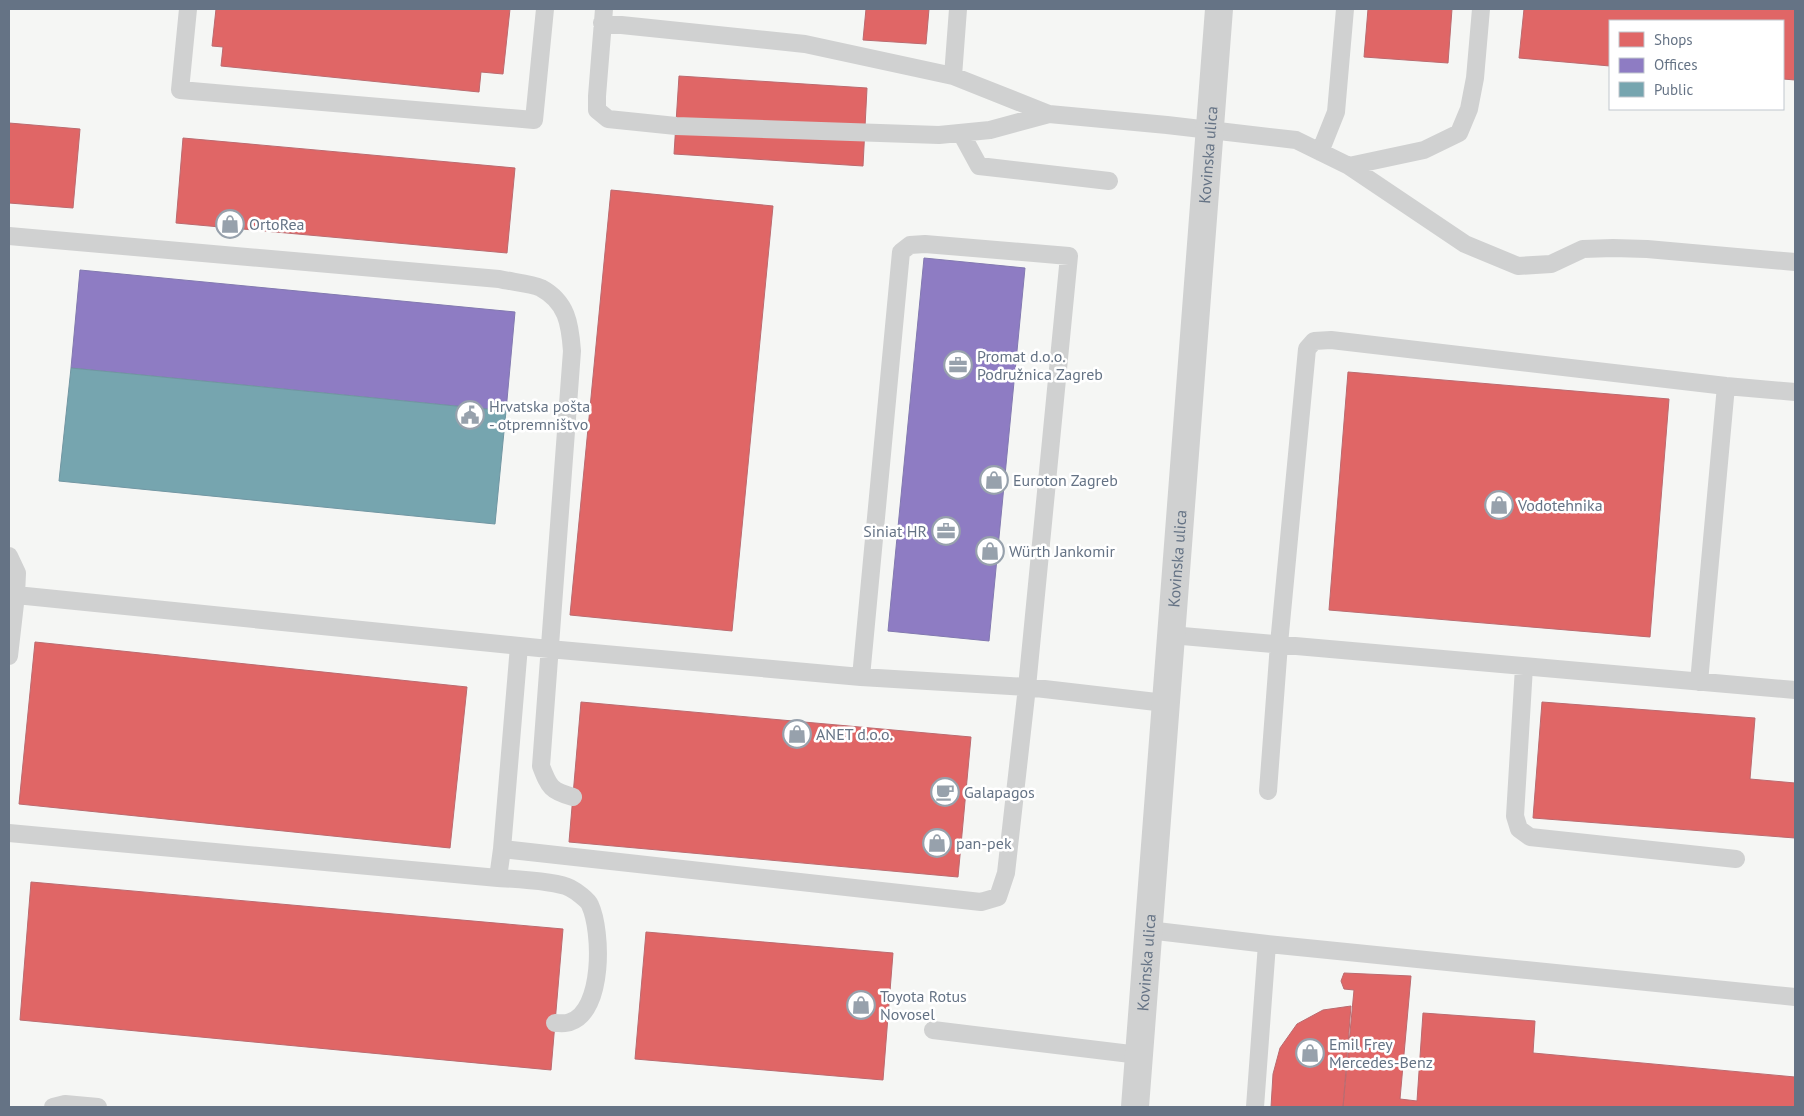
<svg xmlns="http://www.w3.org/2000/svg" width="1804" height="1116" viewBox="0 0 1804 1116" font-family="'PT Sans',sans-serif">
<style>
.shops{fill:#e06666;stroke:#bb6a6f}
.offices{fill:#8e7cc3;stroke:#8279b0}
.public{fill:#76a5af;stroke:#7196a2}
.lines{fill:none;stroke-linecap:round;stroke-linejoin:round}
.lane{stroke:#d0d1d1;stroke-width:18}
.street{stroke:#d0d1d1;stroke-width:28}
.labels{text-anchor:middle;dominant-baseline:central;stroke-width:5;stroke-linejoin:round;paint-order:stroke}
.street-label{font-size:16px;fill:#657385;stroke:#fff}
.poi-label{font-size:16px;fill:#657385;stroke:#fff;text-anchor:start}
</style>
<rect width="100%" height="100%" fill="#f5f6f4"/>
<path class="shops" d="M 216,9 L 510,9 L 503,74 L 481,72 L 479,92 L 221,66 L 223,47 L 212,46 Z
M 866,9 L 929,9 L 926,44 L 863,40 Z
M 1368,9 L 1452,9 L 1448,63 L 1364,57 Z
M 1524,9 L 1795,9 L 1795,80 L 1783,79 L 1783,21 L 1610,21 L 1610,66 L 1519,58 Z
M 679,76 L 867,88 L 863,166 L 674,154 Z
M 9,123 L 80,129 L 73,208 L 9,203 Z
M 183,138 L 515,168 L 507,253 L 176,223 Z
M 611,190 L 773,206 L 732,631 L 570,615 Z
M 1348,372 L 1669,399 L 1650,637 L 1329,610 Z
M 35,642 L 467,687 L 450,848 L 19,804 Z
M 581,702 L 971,737 L 958,877 L 569,842 Z
M 1542,702 L 1755,718 L 1750,779 L 1795,783 L 1795,838 L 1533,818 Z
M 31,882 L 563,929 L 551,1070 L 20,1020 Z
M 646,932 L 893,953 L 883,1080 L 635,1059 Z
M 1344,973 L 1411,976 L 1400,1099 L 1417,1101 L 1423,1013 L 1535,1021 L 1533,1053 L 1795,1077 L 1795,1107 L 1343,1107 L 1354,990 L 1344,989 L 1341,981 Z
M 1351,1006 L 1343,1107 L 1271,1107 L 1273,1074 L 1280,1048 L 1297,1024 L 1323,1010 Z"/>
<path class="offices" d="M 924,258 L 1025,268 L 989,641 L 888,631 Z
M 80,270 L 515,312 L 506,411 L 71,368 Z"/>
<path class="public" d="M 71,368 L 506,411 L 495,524 L 59,481 Z"/>
<g class="lines">
<path class="lane" d="M 188,9 L 180,90 L 534,120 L 545,9
M 604,9 L 597,96 L 597,110 L 608,119 L 676,126 L 939,135 L 990,130 L 1049,114
M 602,23 L 805,44 L 953,76 L 1049,114 L 1167,125 L 1296,140 L 1349,166 L 1465,244 L 1518,266 L 1551,264 L 1583,249 L 1613,248 L 1647,249 L 1795,262
M 953,76 L 958,9
M 961,133 L 979,166 L 1109,181
M 1320,152 L 1336,112 L 1345,9
M 1349,166 L 1424,150 L 1459,133 L 1469,109 L 1475,78 L 1481,9
M 9,236 L 499,279 C 511,282 531,283 541,288 C 567,302 570,324 572,351 L 541,766 C 549,787 551,791 573,797
M 9,556 L 17,573 L 16,595 L 9,656
M 16,595 L 549,649 L 861,677 L 1027,687 L 1165,703
M 1171,635 L 1795,690
M 1524,667 L 1515,816 L 1519,829 L 1530,837 L 1736,859
M 1699,682 L 1726,386
M 1268,791 L 1279,644 L 1307,349 L 1314,341 L 1331,340 L 1726,386 L 1795,392
M 9,833 L 498,878 L 502,849 L 519,646
M 502,849 L 981,902 L 998,897 L 1006,873 L 1027,687 L 1069,256 L 925,244 L 910,245 L 901,252 L 861,677
M 498,878 C 515,879 556,881 570,888 C 576,891 588,900 590,905 C 602,931 604,1011 570,1022 C 566,1024 560,1023 555,1023
M 1148,930 L 1267,944 L 1795,997
M 933,1030 L 1139,1055
M 53,1107 L 65,1104 L 98,1107
M 1255,1107 L 1267,944"/>
<path class="street" id="s1" d="M 1135,1107 L 1219,9"/>
</g>
<defs>
<symbol id="shop-ring" viewBox="-11 -11 22 22"><circle r="9.5" fill="#fff" stroke="#97a1ac" stroke-width="1.5"/><path d="M-5-2.5h2.3a2.7 3.5 0 0 1 5.4 0H5L5.5 6h-11ZM-1.5-2.5h3a1.5 2.3 0 0 0-3 0Z" fill="#97a1ac"/></symbol>
<symbol id="office-ring" viewBox="-11 -11 22 22"><circle r="9.5" fill="#fff" stroke="#97a1ac" stroke-width="1.5"/><path d="M-6-3h4V-5.5h4V-3h4V5H-6ZM-1-4.5V-3h2v-1.5ZM-6 0V1H6V0Z" fill="#97a1ac"/></symbol>
<symbol id="civic-ring" viewBox="-11 -11 22 22"><circle r="9.5" fill="#fff" stroke="#97a1ac" stroke-width="1.5"/><path d="M-.6-6.5H3V-4.5H.6V-3L4-1V1h2V6H-6V1h2V-1L-.6-3ZM-1.2 2.5V6h2.4V2.5Z" fill="#97a1ac"/></symbol>
<symbol id="cafe-ring" viewBox="-11 -11 22 22"><circle r="9.5" fill="#fff" stroke="#97a1ac" stroke-width="1.5"/><path d="M-5.5-4.5H6V0H3Q3 3.5 0 3.5H-2.5Q-5.5 3.5-5.5 0ZM3-3.2v2h1.7v-2ZM-6 4.5H4V6H-6Z" fill="#97a1ac"/></symbol>
</defs>
<g fill-rule="evenodd">
<use href="#shop-ring" x="214" y="208" width="32" height="32"/>
<use href="#office-ring" x="942" y="349" width="32" height="32"/>
<use href="#civic-ring" x="454" y="399" width="32" height="32"/>
<use href="#shop-ring" x="978" y="464" width="32" height="32"/>
<use href="#shop-ring" x="1483" y="489" width="32" height="32"/>
<use href="#office-ring" x="930" y="515" width="32" height="32"/>
<use href="#shop-ring" x="974" y="535" width="32" height="32"/>
<use href="#shop-ring" x="781" y="718" width="32" height="32"/>
<use href="#cafe-ring" x="929" y="776" width="32" height="32"/>
<use href="#shop-ring" x="921" y="827" width="32" height="32"/>
<use href="#shop-ring" x="845" y="989" width="32" height="32"/>
<use href="#shop-ring" x="1294" y="1037" width="32" height="32"/>
</g>
<g class="labels">
<g class="street-label">
<text stroke="none"><textPath href="#s1" startOffset="955">Kovinska ulica</textPath></text>
<text stroke="none"><textPath href="#s1" startOffset="550">Kovinska ulica</textPath></text>
<text stroke="none"><textPath href="#s1" startOffset="145">Kovinska ulica</textPath></text>
</g>
<g class="poi-label">
<text x="249" y="224">OrtoRea</text>
<text x="977" y="356">Promat d.o.o.<tspan x="977" dy="18">Podružnica Zagreb</tspan></text>
<text x="489" y="406">Hrvatska pošta<tspan x="489" dy="18">- otpremništvo</tspan></text>
<text x="1013" y="480">Euroton Zagreb</text>
<text x="1518" y="505">Vodotehnika</text>
<text x="927" y="531" text-anchor="end">Siniat HR</text>
<text x="1009" y="551">Würth Jankomir</text>
<text x="816" y="734">ANET d.o.o.</text>
<text x="964" y="792">Galapagos</text>
<text x="956" y="843">pan-pek</text>
<text x="880" y="996">Toyota Rotus<tspan x="880" dy="18">Novosel</tspan></text>
<text x="1329" y="1044">Emil Frey<tspan x="1329" dy="18">Mercedes-Benz</tspan></text>
</g>
</g>
<rect width="1804" height="1116" fill="none" stroke="#657385" stroke-width="20"/>
<rect x="1609" y="20" width="175" height="90" fill="#ffffff" stroke="#c1c7ce"/>
<rect x="1619" y="32" width="25" height="15" fill="#e06666" stroke="#c1c7ce"/>
<text x="1654" y="45" font-size="15" fill="#657385">Shops</text>
<rect x="1619" y="58" width="25" height="15" fill="#8e7cc3" stroke="#c1c7ce"/>
<text x="1654" y="70" font-size="15" fill="#657385">Offices</text>
<rect x="1619" y="82" width="25" height="15" fill="#76a5af" stroke="#c1c7ce"/>
<text x="1654" y="95" font-size="15" fill="#657385">Public</text>
</svg>
